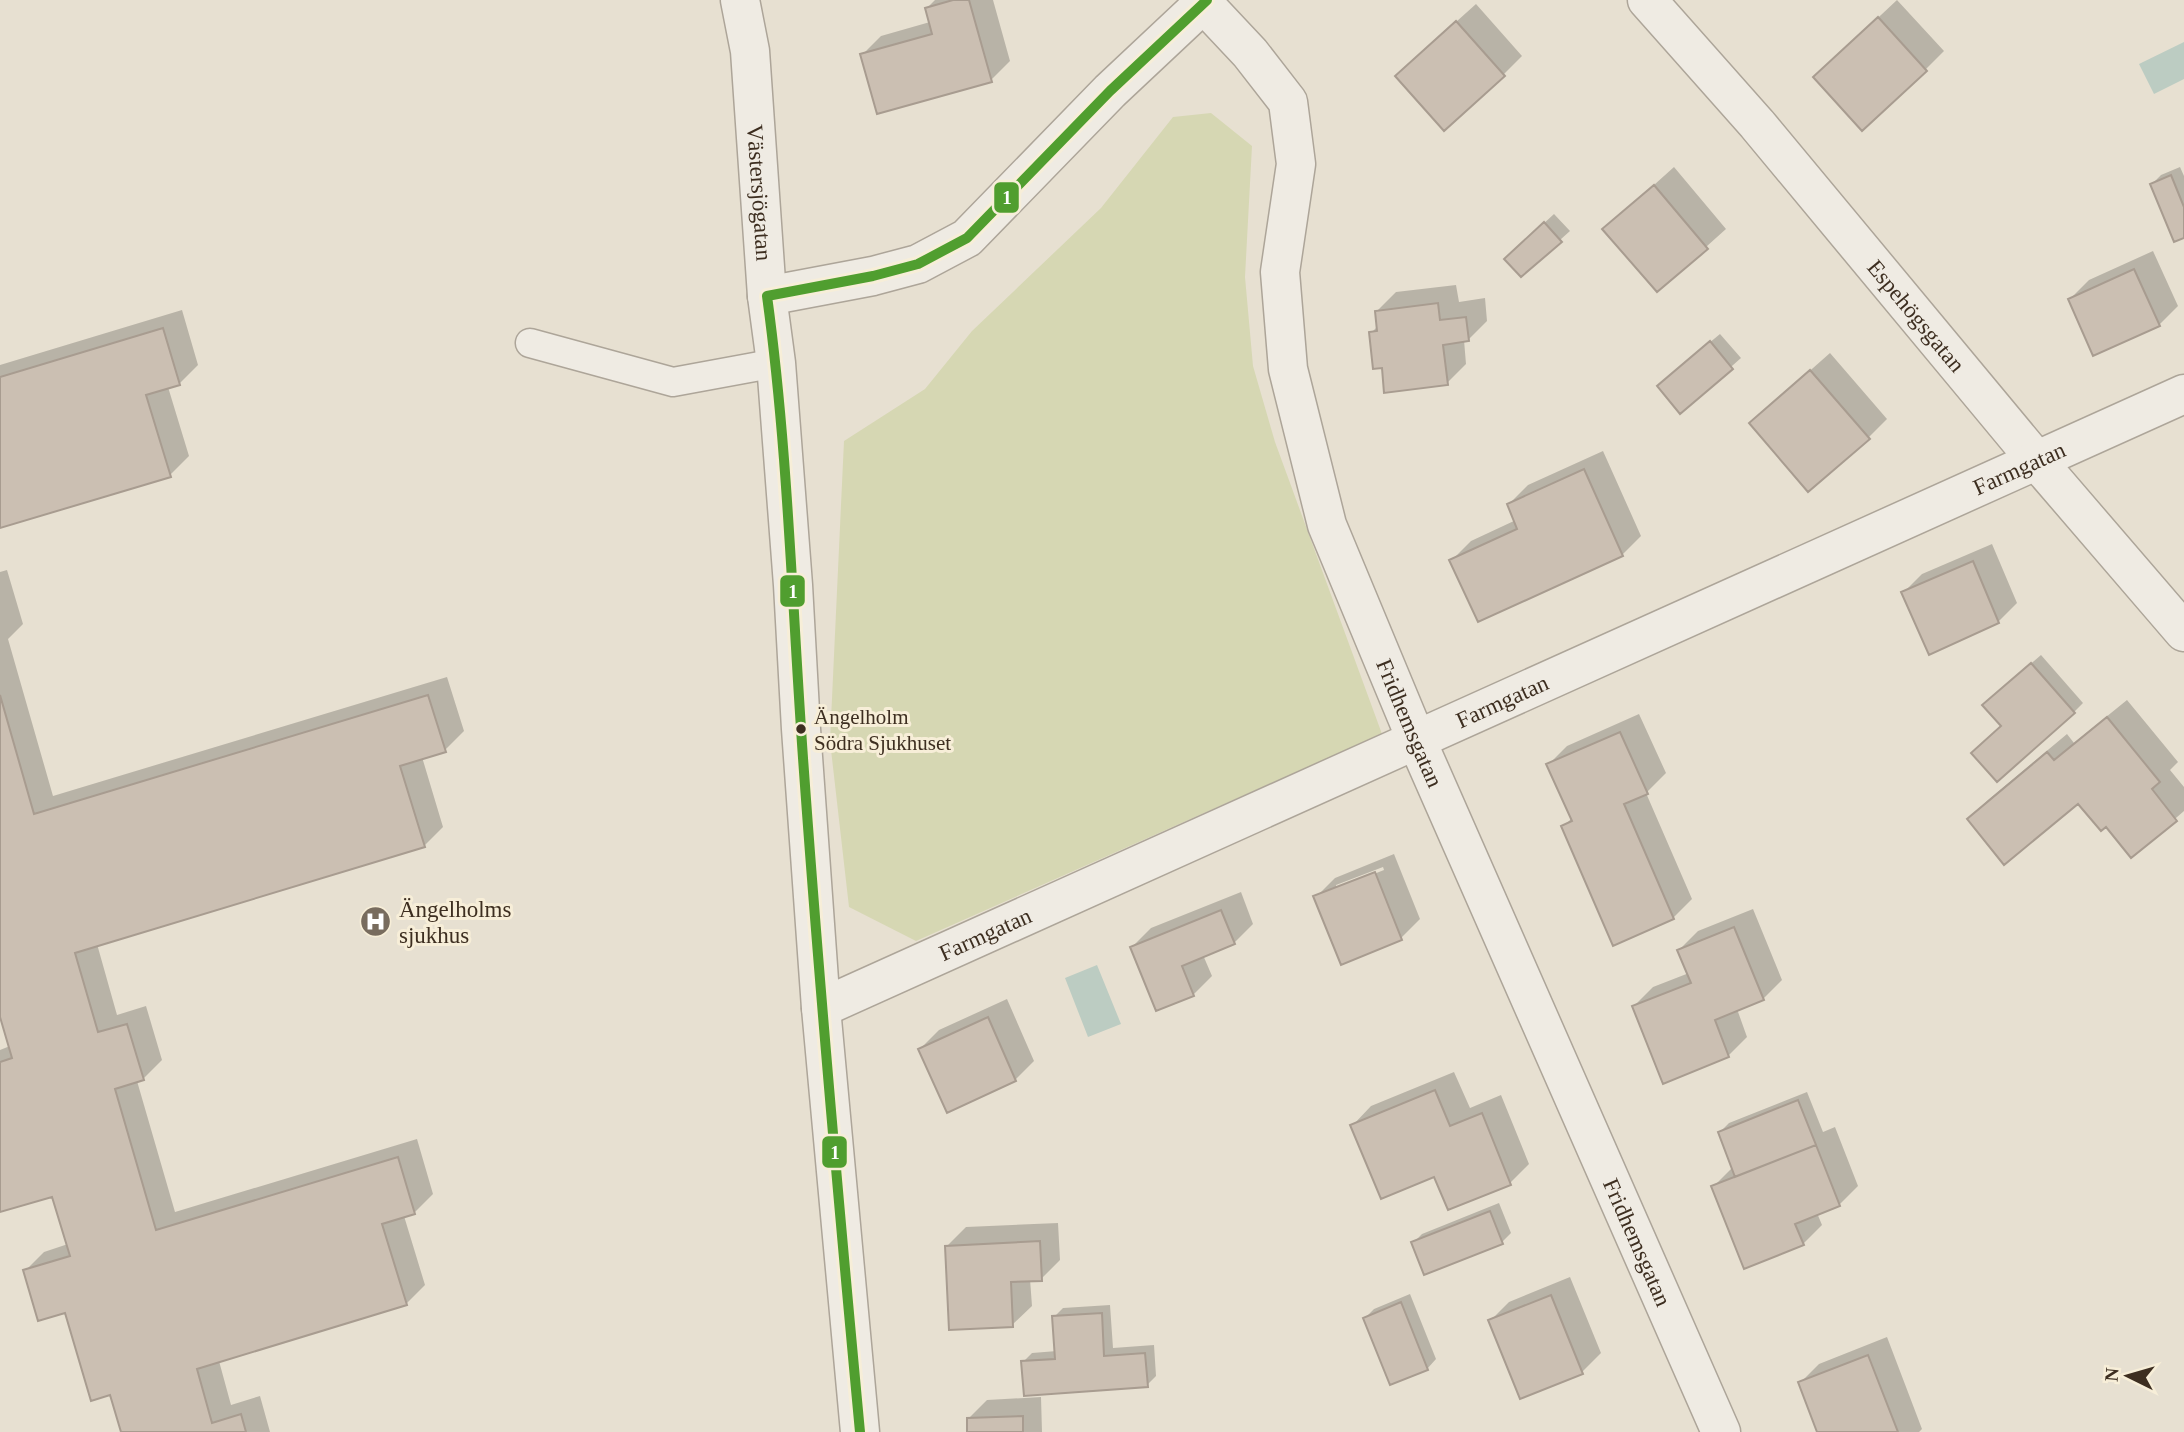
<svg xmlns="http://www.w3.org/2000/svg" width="2184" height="1432" viewBox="0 0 2184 1432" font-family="Georgia,serif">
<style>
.green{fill:#d6d7b3}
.water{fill:#bcccc2}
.shadow{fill:#0003;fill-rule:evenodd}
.building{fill:#cbbfb2;stroke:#a89c90;stroke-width:2}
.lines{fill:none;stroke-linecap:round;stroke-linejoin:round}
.service-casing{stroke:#ada599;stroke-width:31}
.minor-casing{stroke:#ada599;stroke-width:41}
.service{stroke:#efebe3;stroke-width:28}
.minor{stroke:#efebe3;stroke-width:38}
.bus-1-casing{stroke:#f7eed8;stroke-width:16}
.bus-1{stroke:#509e2f;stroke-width:10}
.bus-dot{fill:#3d2e20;stroke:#f7eed8;stroke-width:2.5}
.labels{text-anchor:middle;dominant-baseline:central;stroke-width:6;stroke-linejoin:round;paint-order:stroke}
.bus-label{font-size:21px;fill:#3d2e20;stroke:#f7eed8;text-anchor:start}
.street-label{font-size:23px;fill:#3d2e20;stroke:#f7eed8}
.poi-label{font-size:23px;fill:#3d2e20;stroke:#f7eed8;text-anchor:start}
.line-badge{stroke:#f7eed8;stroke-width:2.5}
.badge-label{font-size:19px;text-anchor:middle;font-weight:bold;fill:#fff}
</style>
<rect width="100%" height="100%" fill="#e7e0d1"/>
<path class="green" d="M 1211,113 L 1252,146 L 1245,277 L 1253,366 L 1275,442 L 1382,734 L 916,941 L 849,907 L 830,741 L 844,441 L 925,389 L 972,331 L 1101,208 L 1173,117 Z"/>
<path class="water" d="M 2184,42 L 2184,79 L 2154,94 L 2139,64 Z
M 1097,965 L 1121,1024 L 1088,1037 L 1065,978 Z"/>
<path class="shadow" d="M 935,0 L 993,0 L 1010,61 L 991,80 L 862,55 L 881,36 L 930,22 L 927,8 Z
M 1897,0 L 1944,51 L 1925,70 L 1834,59 Z
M 1476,4 L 1522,56 L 1503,75 L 1417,57 Z
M 1674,167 L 1726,229 L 1658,290 L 1605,229 Z
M 2180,167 L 2184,176 L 2184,236 L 2152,184 L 2161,175 Z
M 1554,214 L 1570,231 L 1521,275 L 1516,249 Z
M 2153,251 L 2178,306 L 2159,325 L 2070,299 L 2089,280 Z
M 1456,285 L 1459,302 L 1485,298 L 1487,321 L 1468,340 L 1464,340 L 1466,364 L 1447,383 L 1383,366 L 1371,333 L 1378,326 L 1377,311 L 1396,292 Z
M 182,310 L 198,365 L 179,384 L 168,387 L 189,456 L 170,475 L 0,527 L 0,365 Z
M 1720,334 L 1741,358 L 1680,412 L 1668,377 Z
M 1830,353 L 1887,419 L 1868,438 L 1751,423 Z
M 1603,451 L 1641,536 L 1622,555 L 1452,560 L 1471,541 L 1516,520 L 1509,504 L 1528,485 Z
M 1992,544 L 2017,603 L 1998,622 L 1930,652 L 1903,593 L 1922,574 Z
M 7,570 L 23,624 L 8,639 L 53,796 L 447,677 L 464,731 L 445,750 L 422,757 L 443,827 L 424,846 L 97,944 L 117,1015 L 146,1006 L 162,1060 L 143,1079 L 137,1081 L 175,1212 L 417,1139 L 433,1194 L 414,1213 L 404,1216 L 425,1285 L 406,1304 L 219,1361 L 231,1405 L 260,1396 L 270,1432 L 123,1432 L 111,1393 L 66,1311 L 25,1271 L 44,1252 L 68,1244 L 53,1194 L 0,1211 L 0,1050 L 10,1046 L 0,1011 L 0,572 Z
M 2041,655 L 2083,703 L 2074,712 L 1994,696 Z
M 2127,700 L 2178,762 L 2170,770 L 2184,787 L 2184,811 L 2132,856 L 2106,825 L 2078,801 L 1969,819 L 1988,800 L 2067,734 L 2074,743 Z
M 1639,714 L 1666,773 L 1646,793 L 1692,899 L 1673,918 L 1563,827 L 1572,818 L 1548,765 L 1567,746 Z
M 1394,854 L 1420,919 L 1401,938 L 1342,962 L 1316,897 L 1335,878 ZM 1383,867 L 1384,870 L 1336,889 L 1336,885 Z
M 1241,892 L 1253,924 L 1234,943 L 1203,955 L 1212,976 L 1193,995 L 1132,947 L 1151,928 Z
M 1753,909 L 1782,980 L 1763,999 L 1737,1009 L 1747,1037 L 1728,1056 L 1634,1006 L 1653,987 L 1689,973 L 1679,950 L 1698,931 Z
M 1007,999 L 1034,1061 L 1015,1080 L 920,1049 L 939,1030 Z
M 1454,1072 L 1470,1108 L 1501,1095 L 1529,1164 L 1510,1183 L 1449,1208 L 1435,1175 L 1353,1125 L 1371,1106 Z
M 1807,1092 L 1823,1132 L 1835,1127 L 1858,1186 L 1839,1205 L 1817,1213 L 1822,1225 L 1803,1244 L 1713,1187 L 1733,1167 L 1720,1132 L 1729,1123 Z
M 1499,1203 L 1511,1233 L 1502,1242 L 1413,1243 L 1422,1234 Z
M 1058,1223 L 1060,1260 L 1041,1279 L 1030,1279 L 1032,1306 L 1012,1325 L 947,1246 L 966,1227 Z
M 1570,1277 L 1601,1353 L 1582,1372 L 1490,1321 L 1509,1302 Z
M 1410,1294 L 1436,1359 L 1427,1369 L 1365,1318 L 1374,1309 Z
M 1110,1305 L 1113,1348 L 1154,1345 L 1156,1376 L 1147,1385 L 1023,1362 L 1032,1353 L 1057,1351 L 1054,1317 L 1063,1308 Z
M 1887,1337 L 1922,1429 L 1919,1432 L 1818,1432 L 1800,1383 L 1819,1364 Z
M 1041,1397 L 1042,1432 L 969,1432 L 968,1419 L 987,1400 Z"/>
<path class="building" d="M 953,0 L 969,0 L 992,82 L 877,114 L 860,54 L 932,34 L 925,8 Z
M 1878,17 L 1927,71 L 1862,131 L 1813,77 Z
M 1456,21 L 1505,76 L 1444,131 L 1395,76 Z
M 2171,175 L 2184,207 L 2184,238 L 2174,242 L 2150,184 Z
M 1654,185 L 1708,249 L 1657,292 L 1602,229 Z
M 1544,222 L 1562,242 L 1521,277 L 1504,259 Z
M 2134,269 L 2160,326 L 2093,356 L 2068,299 Z
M 1438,303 L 1440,320 L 1466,317 L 1469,341 L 1443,345 L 1448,385 L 1384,393 L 1382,368 L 1373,369 L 1369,332 L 1377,331 L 1375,311 Z
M 163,328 L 180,385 L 146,395 L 171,477 L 0,528 L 0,377 Z
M 1710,341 L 1733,369 L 1680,414 L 1657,386 Z
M 1810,370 L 1870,439 L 1808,492 L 1749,423 Z
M 1584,469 L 1623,556 L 1478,622 L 1449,560 L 1517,529 L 1507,504 Z
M 1973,561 L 1999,623 L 1929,655 L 1901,592 Z
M 2031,663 L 2075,713 L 1997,782 L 1971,753 L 2001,726 L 1982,705 Z
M 0,695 L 34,814 L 428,695 L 446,752 L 400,766 L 425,847 L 75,953 L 98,1032 L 127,1024 L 144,1080 L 115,1089 L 156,1230 L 398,1157 L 415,1214 L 382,1224 L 407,1305 L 197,1369 L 212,1423 L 241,1414 L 246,1432 L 121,1432 L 110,1395 L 91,1401 L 65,1313 L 38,1321 L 23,1270 L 70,1256 L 52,1197 L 0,1212 L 0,1062 L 12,1058 L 0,1017 Z
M 2107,717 L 2160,782 L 2152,789 L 2177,821 L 2131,858 L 2106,827 L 2101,831 L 2078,804 L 2004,865 L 1967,819 L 2047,752 L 2054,760 Z
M 1620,732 L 1648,794 L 1624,804 L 1674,919 L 1613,946 L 1561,826 L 1572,821 L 1546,764 Z
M 1375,872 L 1402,940 L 1341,965 L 1313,896 Z
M 1221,910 L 1235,944 L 1182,966 L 1194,996 L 1156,1011 L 1130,947 Z
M 1734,927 L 1764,1000 L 1715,1020 L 1729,1057 L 1663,1084 L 1632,1006 L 1691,983 L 1677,950 Z
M 988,1017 L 1016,1081 L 947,1113 L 918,1049 Z
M 1435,1090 L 1450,1126 L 1482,1113 L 1511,1185 L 1448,1210 L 1434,1177 L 1381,1199 L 1350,1125 Z
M 1798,1100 L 1816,1145 L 1735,1177 L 1718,1132 Z
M 1816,1145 L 1840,1206 L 1795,1224 L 1804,1245 L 1744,1269 L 1711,1186 Z
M 1490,1211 L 1503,1244 L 1424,1275 L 1411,1242 Z
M 1040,1241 L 1042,1281 L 1011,1282 L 1013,1327 L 949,1330 L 945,1246 Z
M 1551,1295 L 1583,1374 L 1520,1399 L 1488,1320 Z
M 1401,1302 L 1428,1370 L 1390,1385 L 1363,1318 Z
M 1102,1313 L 1104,1356 L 1145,1353 L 1148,1387 L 1024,1396 L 1021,1361 L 1055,1359 L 1052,1316 Z
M 1868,1355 L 1898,1432 L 1817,1432 L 1798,1382 Z
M 1023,1416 L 1023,1432 L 967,1432 L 967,1418 Z"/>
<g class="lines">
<defs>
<path id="service" d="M 530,343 L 673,382 L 776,363"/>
<g id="minor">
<path id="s1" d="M 740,0 L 750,51 L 767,296 L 776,363 L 793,585 L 801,729 L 821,1008 L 860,1432"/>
<path id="s2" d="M 1647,0 L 1757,124 L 2037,461 L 2184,632"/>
<path id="s3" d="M 1203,3 L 1250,53 L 1288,102 L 1296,164 L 1280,272 L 1288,369 L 1327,525 L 1416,739 L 1721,1432"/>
<path d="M 767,296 L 873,276 L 918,264 L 967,238 L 1110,91 L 1207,0"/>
<path id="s4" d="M 821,1008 L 2184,394"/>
</g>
</defs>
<use href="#service" class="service-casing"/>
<use href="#minor" class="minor-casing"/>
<use href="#service" class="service"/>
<use href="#minor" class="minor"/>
<defs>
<path id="bus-1" d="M 860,1432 C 839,1208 819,983 803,758 C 792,604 788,449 767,296 L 873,276 L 918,264 L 967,238 L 1110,91 L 1207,0"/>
</defs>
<use href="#bus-1" class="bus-1-casing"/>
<use href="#bus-1" class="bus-1"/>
</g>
<defs>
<symbol id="hospital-disc" viewBox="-11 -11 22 22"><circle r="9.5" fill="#786c5e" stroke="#f7eed8"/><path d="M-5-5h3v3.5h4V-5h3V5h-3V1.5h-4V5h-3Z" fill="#fff"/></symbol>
</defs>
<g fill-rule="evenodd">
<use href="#hospital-disc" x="358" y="904" width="35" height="35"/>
</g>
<circle class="bus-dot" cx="801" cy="729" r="6"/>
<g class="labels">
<g class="bus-label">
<text x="814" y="717">Ängelholm<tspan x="814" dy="26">Södra Sjukhuset</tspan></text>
</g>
<g class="street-label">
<text stroke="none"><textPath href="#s1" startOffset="194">Västersjögatan</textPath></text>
<text stroke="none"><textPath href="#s2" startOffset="415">Espehögsgatan</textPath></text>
<text stroke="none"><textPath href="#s4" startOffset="1314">Farmgatan</textPath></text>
<text stroke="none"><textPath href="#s4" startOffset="747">Farmgatan</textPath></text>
<text stroke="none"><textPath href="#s3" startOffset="775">Fridhemsgatan</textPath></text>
<text stroke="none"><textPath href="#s4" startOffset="180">Farmgatan</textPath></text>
<text stroke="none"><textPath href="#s3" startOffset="1342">Fridhemsgatan</textPath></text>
</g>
<g class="poi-label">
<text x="399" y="909">Ängelholms<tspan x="399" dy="26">sjukhus</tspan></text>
</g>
</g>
<g class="line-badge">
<rect x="993" y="181" width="27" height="33" rx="7" fill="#509e2f"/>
<rect x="779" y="574" width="27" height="34" rx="7" fill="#509e2f"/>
<rect x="821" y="1135" width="27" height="34" rx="7" fill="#509e2f"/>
</g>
<g class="badge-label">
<text x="1007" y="204">1</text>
<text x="793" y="598">1</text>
<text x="835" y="1159">1</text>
</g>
<g transform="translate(2128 1376) rotate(275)" stroke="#f7eed8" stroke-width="5" paint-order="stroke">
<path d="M0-5L12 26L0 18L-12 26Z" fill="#3d2e20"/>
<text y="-10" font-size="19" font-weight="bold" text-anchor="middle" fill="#3d2e20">N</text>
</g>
</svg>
